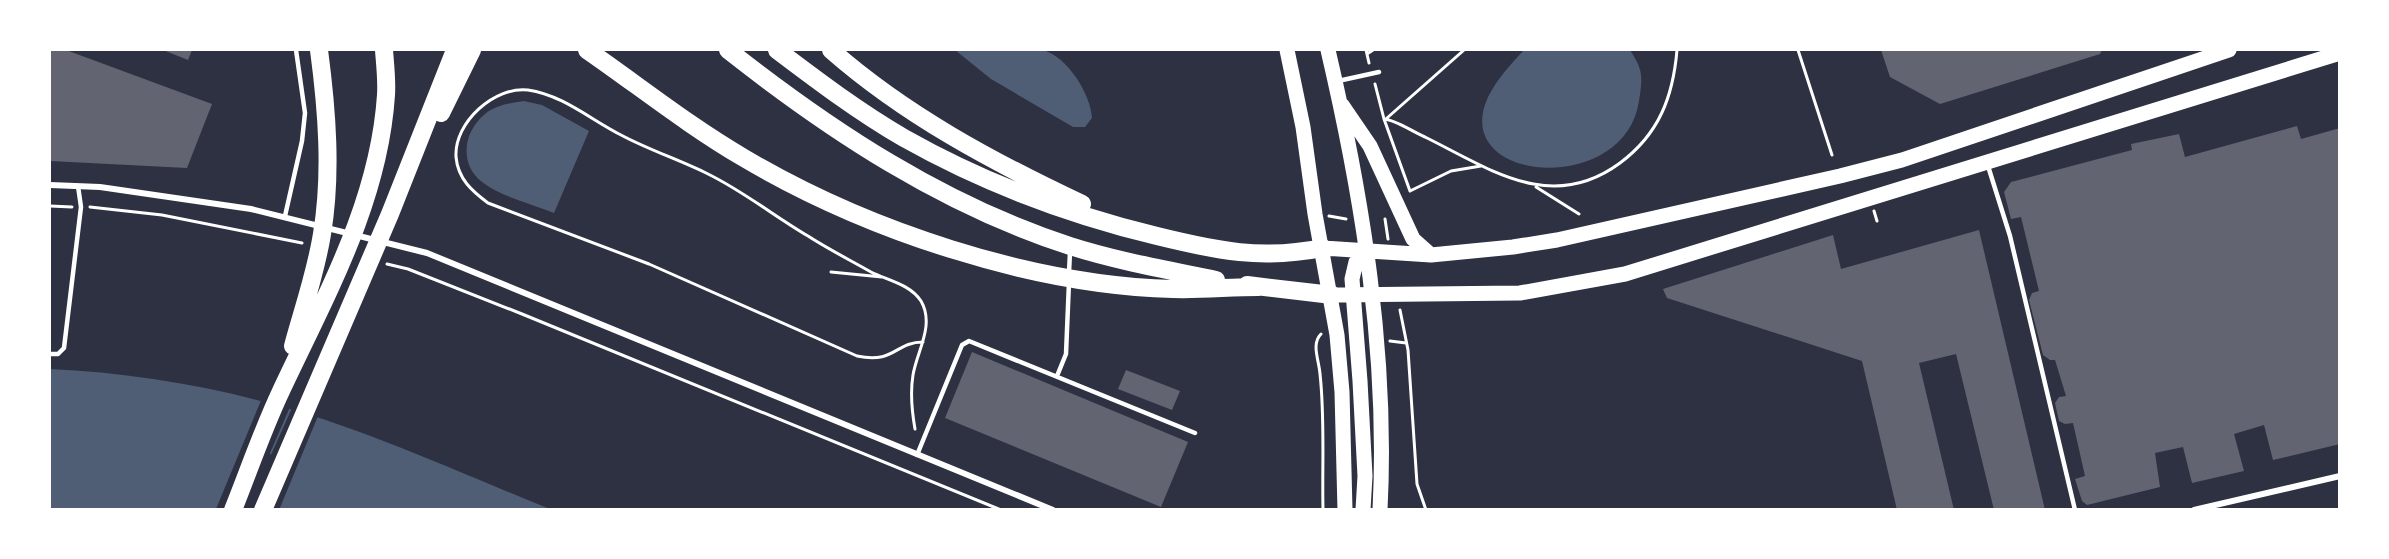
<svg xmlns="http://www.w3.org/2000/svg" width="2389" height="559" viewBox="0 0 2389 559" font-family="'DejaVu Sans',sans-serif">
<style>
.water{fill:#4f5d75}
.pier{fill:#2d3142}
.building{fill:#626471}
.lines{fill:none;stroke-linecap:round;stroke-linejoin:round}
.path{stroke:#fff;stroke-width:3}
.service{stroke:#fff;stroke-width:4.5}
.minor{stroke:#fff;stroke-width:6}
.primary{stroke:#fff;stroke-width:15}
.motorway{stroke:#fff;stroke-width:18}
</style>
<rect width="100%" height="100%" fill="#2d3142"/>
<path class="water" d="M 955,50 C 972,49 1030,45 1043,50 C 1068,57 1091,95 1092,118 L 1085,127 L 1073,127 L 991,79 Z
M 1524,50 L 1630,50 C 1643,70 1643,76 1639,101 C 1625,197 1448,184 1488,97 C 1497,79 1511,64 1524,50 Z
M 524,101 L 542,105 L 589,131 L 554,213 C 532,204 501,197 482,182 C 459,164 463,132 485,114 C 496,105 510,103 524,101 Z
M 50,369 C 118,372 194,383 261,401 C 360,426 455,471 550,509 L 50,509 Z"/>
<path class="pier" d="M 262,398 L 290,407 L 270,453 L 271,455 L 292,408 L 318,416 L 279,510 L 216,509 Z"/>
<path class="building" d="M 50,50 L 66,50 L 212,104 L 187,168 L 50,161 Z
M 163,50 L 192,50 L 188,60 Z
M 1881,50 L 2102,50 L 2100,54 L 1940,104 L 1890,77 Z
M 2297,126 L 2301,139 L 2340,128 L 2340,444 L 2273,460 L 2264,425 L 2234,434 L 2244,471 L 2192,483 L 2183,447 L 2155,453 L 2160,487 L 2087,505 L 2082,501 L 2075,479 L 2085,476 L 2073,423 L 2065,424 L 2059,421 L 2055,403 L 2059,397 L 2066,396 L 2055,360 L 2050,360 L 2043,355 L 2029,300 L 2032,293 L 2039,291 L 2021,217 L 2011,219 L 2004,192 L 2011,182 L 2132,150 L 2131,144 L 2179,134 L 2185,157 Z
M 1979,230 L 2045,510 L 1994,510 L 1956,354 L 1919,363 L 1954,510 L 1897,510 L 1862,361 L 1667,298 L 1663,289 L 1833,235 L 1841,269 Z
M 972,352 L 1188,442 L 1161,507 L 945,418 Z
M 1126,370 L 1180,391 L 1172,410 L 1118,389 Z"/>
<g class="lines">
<path class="path" d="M 1366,50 L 1369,63
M 1798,50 L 1832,155
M 1367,54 L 1373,50
M 1375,84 L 1384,119 L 1410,191
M 1387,118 L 1464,50
M 1384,119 C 1396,120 1413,132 1425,137 C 1490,169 1551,214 1620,163 C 1659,134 1673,97 1677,50
M 1536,187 L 1579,214
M 1410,191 L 1451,171 L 1481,166
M 50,206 L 72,207
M 90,207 L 162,215 L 302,243
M 1874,211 L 1877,221
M 1329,216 L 1346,219
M 1385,219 L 1388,239
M 387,264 L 408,269 L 522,314 L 1001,510
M 831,272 L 882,277
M 1400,310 L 1408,350 L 1417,484 L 1426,510
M 1321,334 C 1311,344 1319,360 1320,374 C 1325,418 1322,465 1323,510
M 1390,341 L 1406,343
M 915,429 C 912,412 910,393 913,375 C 917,351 935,325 921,301 C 910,284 887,280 871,272 C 850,260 828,249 808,236 C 774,216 743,191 708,174 C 680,160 649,150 621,135 C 591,120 563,95 528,90 C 495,86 454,122 456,157 C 458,179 472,191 488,203 L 649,264 L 857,356 C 895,364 895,342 923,342"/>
<path class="service" d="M 1338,81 L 1379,72
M 1988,166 L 2010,236 L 2075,510
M 285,216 L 302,141 L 305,113 L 296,50
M 1069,273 L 1070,252
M 50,354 L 58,354 L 64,348 L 81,207 L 78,186
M 1057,376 L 1066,354 L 1069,282
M 917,455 L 962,345 L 969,341 L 1195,433"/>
<path class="minor" d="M 50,185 L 100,187 L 251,209 L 427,253 L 1053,510
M 2194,510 L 2340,476"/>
<path class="primary" d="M 1287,50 L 1303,127 L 1315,214 L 1337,335 L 1342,392 L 1345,510
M 1328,50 C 1363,200 1388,355 1380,510
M 1342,105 L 1370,146 L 1413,239 L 1431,255
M 1323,248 L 1431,255 L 1513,247 L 1557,240 L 1840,176 L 1902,160 L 2229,50
M 1332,295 L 1520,293 L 1625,274 L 2340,53
M 1363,510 L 1365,476 L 1360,381 L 1352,279 L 1356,262 L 1366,250"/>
<path class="motorway" d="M 587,50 C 639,86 689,126 744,158 C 866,230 1030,285 1173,289 C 1201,290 1230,287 1259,287
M 728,50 C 831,131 943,205 1070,246 C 1117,261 1168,270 1216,280
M 777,50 C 818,81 859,112 904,138 C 982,182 1070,215 1157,236 C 1218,251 1261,260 1323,248
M 831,50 C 905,115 993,162 1082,204
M 441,113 L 472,50
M 1247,285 L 1332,295
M 293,346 C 303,309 316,272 322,234 C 332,174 327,110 319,50
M 233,510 C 249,470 263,429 281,391 C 326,295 379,202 386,95 C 387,80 385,64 384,50
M 263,510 L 390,214 L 455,50"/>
</g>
<rect width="2389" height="559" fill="none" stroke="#ffffff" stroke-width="102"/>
</svg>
